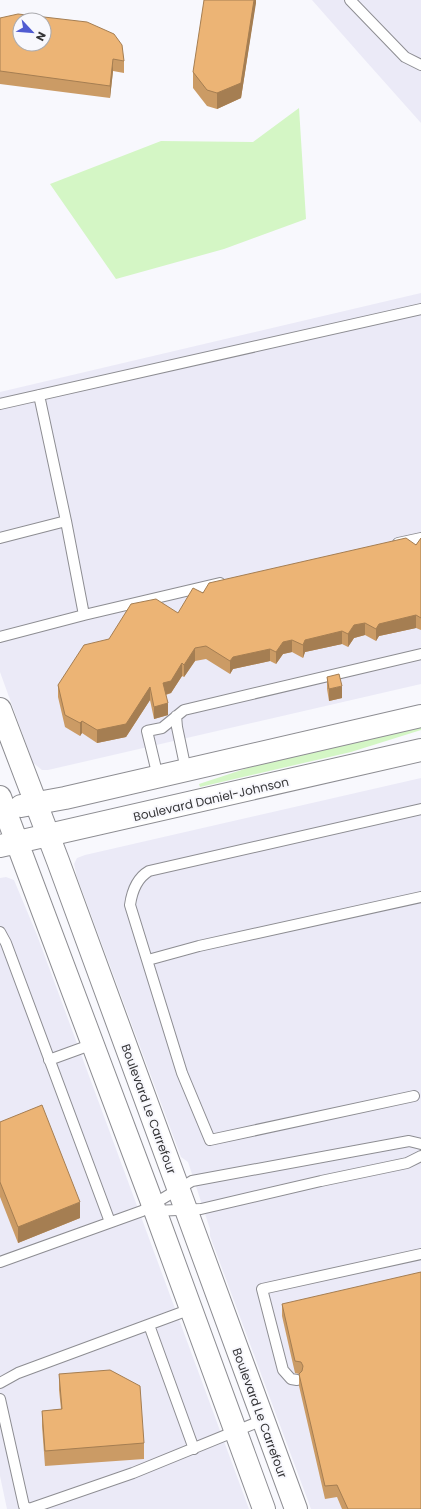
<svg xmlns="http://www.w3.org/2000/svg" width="421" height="1509" viewBox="0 0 421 1509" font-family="Poppins,sans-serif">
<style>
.built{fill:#ebeaf7}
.green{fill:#d4f6c5}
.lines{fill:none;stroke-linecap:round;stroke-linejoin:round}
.service-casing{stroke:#8d8d92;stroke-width:12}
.tertiary-casing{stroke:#8d8d92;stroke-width:24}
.service{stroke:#fff;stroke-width:10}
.tertiary{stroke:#fff;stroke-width:22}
.wall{fill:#cb9b65}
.shaded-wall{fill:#a57e52}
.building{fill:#ecb475;stroke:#a57e52;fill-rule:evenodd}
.labels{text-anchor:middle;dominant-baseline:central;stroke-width:4;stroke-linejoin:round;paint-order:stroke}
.street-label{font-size:12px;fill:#363638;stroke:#f8f8fd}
</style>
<rect width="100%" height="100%" fill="#f8f8fd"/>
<path class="built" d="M 312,0 L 421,0 L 421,123 L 364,59 Z
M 421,293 L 421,684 L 48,770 L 42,770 L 37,766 L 33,763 L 0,672 L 0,392 Z
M 421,778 L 421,1509 L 311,1509 L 210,1236 L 210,1229 L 188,1162 L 181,1157 L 77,877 L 74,864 L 77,858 L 85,855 Z
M 6,877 L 14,880 L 37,935 L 249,1509 L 7,1509 L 0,1476 L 0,878 Z"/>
<path class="green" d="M 299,108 L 306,219 L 224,249 L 116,279 L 50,184 L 161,141 L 253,142 Z
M 421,726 L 421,730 L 351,752 L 200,787 L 199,784 L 260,764 Z"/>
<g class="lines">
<defs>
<path id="service" d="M 350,0 L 405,57 L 421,65
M 39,395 L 66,521
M 0,404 L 421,309
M 0,538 L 66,521 L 84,615 L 0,637
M 398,543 L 421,538
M 84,615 L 220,583
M 176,716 L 177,727 L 186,770
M 158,777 L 147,731 L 162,728 L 184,710 L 421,654
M 0,932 L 6,943 L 110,1222
M 148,960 L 199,946 L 421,897
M 49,1060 L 93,1044
M 414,1096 L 210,1140 L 182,1073 L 130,905 C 132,891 137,878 149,871 L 421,809
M 154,1211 L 201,1209 L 321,1181 L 407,1163 L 421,1156
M 0,1262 L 142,1211 L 192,1181 L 409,1141 L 421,1144
M 149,1325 L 194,1449
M 297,1380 L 291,1379 L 283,1370 L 262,1289 L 421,1254
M 0,1383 L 18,1373 L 191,1309
M 0,1399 L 24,1506 L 29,1509 L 133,1473 L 263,1420"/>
<path id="tertiary" d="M 0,709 L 58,861 L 296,1509
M 0,797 L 153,1205 L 264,1509
M 21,806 L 65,798 L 421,716
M 0,846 L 421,750"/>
</defs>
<use href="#service" class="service-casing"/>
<use href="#tertiary" class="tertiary-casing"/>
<use href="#service" class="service"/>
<use href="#tertiary" class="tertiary"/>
</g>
<path class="wall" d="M 256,0 L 241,98 L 217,109 L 207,106 L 193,88 L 193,72 Z
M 0,18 L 124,61 L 124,73 L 113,71 L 110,98 L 0,84 Z
M 421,538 L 421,630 L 416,628 L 379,636 L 376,641 L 365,635 L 354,638 L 348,647 L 342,644 L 305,652 L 303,658 L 292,652 L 283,654 L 276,664 L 270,661 L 233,669 L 230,674 L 206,659 L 195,661 L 184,677 L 182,676 L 171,693 L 166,695 L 168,715 L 154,719 L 150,700 L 126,737 L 97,743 L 82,733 L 80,736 L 65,727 L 58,697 L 58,685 L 109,639 L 178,613 L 203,593 L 416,545 Z
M 327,677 L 342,698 L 329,701 L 327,689 Z
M 0,1122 L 80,1218 L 18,1243 L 0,1197 Z
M 282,1304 L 421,1509 L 342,1509 L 337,1497 L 325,1499 L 299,1386 L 299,1374 L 295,1373 L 282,1316 Z
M 59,1374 L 144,1443 L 144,1459 L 45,1466 L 42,1426 L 42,1411 L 61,1409 L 59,1390 Z"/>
<path class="shaded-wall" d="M 254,0 L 256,0 L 256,3 L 241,98 L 217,109 L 217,93 Z
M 113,59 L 113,71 L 110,98 L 110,86 Z
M 416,615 L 416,628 L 379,636 L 376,641 L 376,629 L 379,624 Z
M 365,623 L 365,635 L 354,638 L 348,647 L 348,634 L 354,625 Z
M 342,631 L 342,644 L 305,652 L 303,658 L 303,645 L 305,640 Z
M 292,640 L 292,652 L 283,654 L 276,664 L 276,652 L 283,642 Z
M 195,648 L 195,661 L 184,677 L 184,665 Z
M 270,649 L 270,661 L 233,669 L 230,674 L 230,661 L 233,657 Z
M 182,663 L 182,676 L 171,693 L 163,695 L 163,683 Z
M 342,686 L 342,698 L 329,701 L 329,689 Z
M 150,687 L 150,700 L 126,737 L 97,743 L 97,730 Z
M 168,703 L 168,715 L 154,719 L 154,707 Z
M 82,721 L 82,733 L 80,736 L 80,723 Z
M 80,1202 L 80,1218 L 18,1243 L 18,1227 Z"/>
<path class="building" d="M 204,0 L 254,0 L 241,83 L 217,93 L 207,90 L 193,72 Z
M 18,14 L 87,22 L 114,34 L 122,45 L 124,61 L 113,59 L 110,86 L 0,71 L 0,18 ZM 20,20 L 44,20 L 44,44 L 20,44 Z
M 406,538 L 416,545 L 421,538 L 421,618 L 416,615 L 379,624 L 376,629 L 365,623 L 354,625 L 348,634 L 342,631 L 305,640 L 303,645 L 292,640 L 283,642 L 276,652 L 270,649 L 233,657 L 230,661 L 206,646 L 195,648 L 184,665 L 182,663 L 171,681 L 163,683 L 168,703 L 154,707 L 150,687 L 126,724 L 97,730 L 82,721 L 80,723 L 65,715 L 58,685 L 84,645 L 109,639 L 131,604 L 156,599 L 178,613 L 193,588 L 203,593 L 209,583 Z
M 339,674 L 342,686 L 329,689 L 327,677 Z
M 42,1105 L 80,1202 L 18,1227 L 0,1182 L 0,1122 Z
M 421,1272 L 421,1509 L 348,1509 L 337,1485 L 325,1486 L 299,1374 L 302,1371 L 303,1366 L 301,1362 L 295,1361 L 282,1304 Z
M 110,1370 L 140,1386 L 144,1443 L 45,1451 L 42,1411 L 62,1409 L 59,1374 Z"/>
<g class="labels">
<g class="street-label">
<text transform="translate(211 799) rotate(-13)">Boulevard Daniel-Johnson</text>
<text transform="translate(149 1109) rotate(70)">Boulevard Le Carrefour</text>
<text transform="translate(260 1413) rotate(70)">Boulevard Le Carrefour</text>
</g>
</g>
<g transform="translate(32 32) rotate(116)"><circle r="19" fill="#f8f8fd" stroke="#aaaaae"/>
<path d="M0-3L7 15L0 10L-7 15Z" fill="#505bd1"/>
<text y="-6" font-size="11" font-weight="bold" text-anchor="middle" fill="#363638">N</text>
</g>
</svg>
